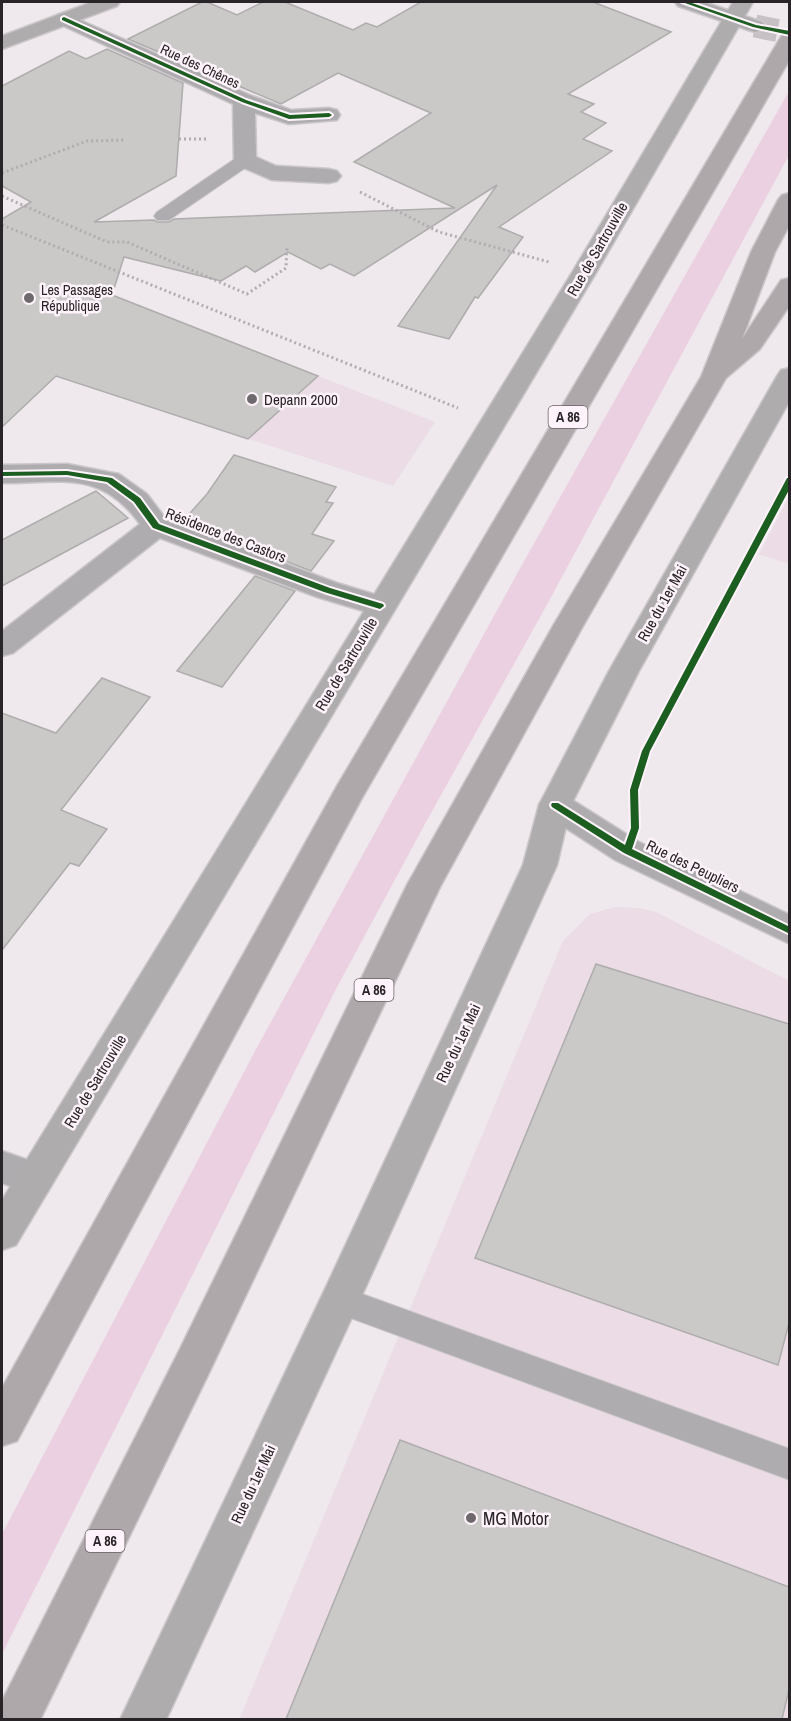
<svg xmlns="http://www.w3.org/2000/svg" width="791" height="1721" viewBox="0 0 791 1721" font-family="'Archivo Narrow',sans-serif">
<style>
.built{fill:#ebdce5}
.green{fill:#ebd0e1}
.building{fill:#cac9c8;stroke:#aeacac;stroke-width:1.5}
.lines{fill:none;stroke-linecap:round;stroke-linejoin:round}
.minor-tunnel{stroke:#c7c1c5;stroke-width:23;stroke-dasharray:23 12;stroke-linecap:butt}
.service-casing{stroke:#cbc6c9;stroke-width:2}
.minor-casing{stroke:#cbc6c9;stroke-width:3}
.secondary-casing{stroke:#cbc6c9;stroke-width:3}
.motorway-casing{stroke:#cbc6c9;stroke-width:3}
.path{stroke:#b1acb0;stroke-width:3;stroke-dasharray:2 3;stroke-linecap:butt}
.service{fill:#aeacae;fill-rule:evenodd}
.minor{fill:#aeacae;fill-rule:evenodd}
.secondary{fill:#aeacad;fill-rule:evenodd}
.motorway{fill:#aea8ab;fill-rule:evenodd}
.cycleway-casing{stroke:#fef3fa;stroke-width:4}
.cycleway{fill:#1b5e20;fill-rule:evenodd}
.poi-dot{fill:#6e696c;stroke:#fef3fa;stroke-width:2}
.labels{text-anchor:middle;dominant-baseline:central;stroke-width:5;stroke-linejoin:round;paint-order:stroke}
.far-street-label{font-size:14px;fill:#292427;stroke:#fef3fa}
.far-poi-label{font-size:14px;fill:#292427;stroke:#fef3fa;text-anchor:start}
.shield{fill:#fef3fa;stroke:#696266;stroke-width:1.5}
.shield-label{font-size:14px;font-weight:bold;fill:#292427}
.street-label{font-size:15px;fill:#292427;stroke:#fef3fa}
.poi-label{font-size:15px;fill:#292427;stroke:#fef3fa;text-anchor:start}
.near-poi-label{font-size:18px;fill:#292427;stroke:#fef3fa;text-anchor:start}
</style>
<rect width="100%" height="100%" fill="#efe8ec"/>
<path class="built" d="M 92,287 L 435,422 L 393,486 L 2,358 Z
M 789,497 L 789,564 L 759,554 Z
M 615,907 L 638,908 L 656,912 L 789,981 L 789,1719 L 239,1720 L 563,941 L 590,914 Z"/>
<path class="green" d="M 789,91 L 789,155 L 549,601 L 426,822 L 336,989 L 2,1654 L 2,1534 L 255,1051 L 523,563 Z"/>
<path class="building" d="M 202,2 L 207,2 L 237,15 L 263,2 L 285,2 L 353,30 L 366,23 L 377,27 L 421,2 L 593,2 L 671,32 L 568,94 L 594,104 L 581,112 L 606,123 L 583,139 L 612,151 L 499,227 L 523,237 L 478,298 L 475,297 L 449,339 L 398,326 L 497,185 L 354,276 L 330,264 L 321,269 L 288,252 L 255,272 L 246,266 L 221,281 L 124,257 L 112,295 L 318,376 L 248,439 L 56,376 L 2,427 L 2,219 L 31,202 L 2,186 L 2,86 L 69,51 L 86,59 L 107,49 L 183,83 L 176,176 L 94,222 L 154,220 L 157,222 L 169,222 L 174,219 L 455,208 L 354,162 L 431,113 L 338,73 L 281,104 L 128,39 Z
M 234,455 L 336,487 L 326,502 L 333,503 L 312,534 L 334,541 L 311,571 L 183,521 L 207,494 Z
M 96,491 L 128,518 L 2,586 L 2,540 Z
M 255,576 L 295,591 L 222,687 L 177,671 Z
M 102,678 L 150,697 L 61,810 L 107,829 L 79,866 L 70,863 L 2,950 L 2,713 L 56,733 Z
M 596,964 L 789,1024 L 789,1323 L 778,1365 L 475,1258 Z
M 400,1440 L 789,1587 L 789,1690 L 782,1719 L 286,1719 Z"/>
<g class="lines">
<path class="minor-tunnel" d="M 755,26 L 790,33"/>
<defs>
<path id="service" d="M 245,155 L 251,156 L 254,160 L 251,164 L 169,220 L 157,220 L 154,216 L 157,212 L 239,156 Z
M 340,1286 L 790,1449 L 790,1480 L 329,1310 L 325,1300 L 329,1290 Z"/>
<path id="minor" d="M 675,2 L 704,2 L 762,22 L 766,26 L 762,30 L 755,32 L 748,30 L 678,6 Z
M 64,13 L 252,96 L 291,110 L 329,108 L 337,110 L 340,115 L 337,120 L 289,124 L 255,113 L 256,157 L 276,166 L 329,169 L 337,171 L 341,176 L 337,181 L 329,183 L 272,180 L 237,165 L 234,160 L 233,104 L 57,23 L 54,19 L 57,15 Z
M 67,464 L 119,474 L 147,494 L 166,519 L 337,583 L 390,599 L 395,606 L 390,613 L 380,616 L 317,597 L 160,538 L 13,653 L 2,656 L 2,631 L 140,524 C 100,469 61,483 2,483 L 2,465 Z
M 555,793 L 566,796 L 639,842 L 790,915 L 790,944 L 615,860 L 544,814 L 539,805 L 544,796 Z
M 2,1151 L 48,1167 L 54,1179 L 48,1191 L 35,1195 L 2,1183 Z"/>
<path id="secondary" d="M 92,2 L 120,2 L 117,6 L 2,49 L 2,36 Z
M 733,2 L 753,2 L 597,271 L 16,1245 L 2,1250 L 2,1200 L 573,271 Z
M 790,368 L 790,400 L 639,671 L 571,805 L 557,865 L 354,1313 L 166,1720 L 120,1720 L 326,1287 L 523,865 L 539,805 L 609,671 L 777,376 L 781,370 Z"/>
<path id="motorway" d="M 790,34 L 790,59 L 362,798 L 17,1441 L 2,1446 L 2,1388 L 337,786 L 779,40 L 782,35 Z
M 790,193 L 790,224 L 775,252 L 742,339 L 781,280 L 790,278 L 790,305 L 760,349 L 726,378 L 583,626 L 440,887 L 208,1375 L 40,1720 L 2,1720 L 2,1701 L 180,1349 L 407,885 L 553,626 L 701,377 L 751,252 L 778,200 L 782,195 Z"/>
</defs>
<use href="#service" class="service-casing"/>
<use href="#minor" class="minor-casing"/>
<use href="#secondary" class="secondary-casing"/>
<use href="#motorway" class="motorway-casing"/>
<path class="path" d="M 179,139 L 208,139
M 2,173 L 87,141 L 125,140
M 360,192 L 439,232 L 549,262
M 2,196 L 107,242 L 127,242 L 247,294 L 286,268 L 287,247
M 2,225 L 458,408"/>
<use href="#service" class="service"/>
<use href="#minor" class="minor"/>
<use href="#secondary" class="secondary"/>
<use href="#motorway" class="motorway"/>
<defs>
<path id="cycleway" d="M 682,2 L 689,2 L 756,25 L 790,31 L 790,35 L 753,27 Z
M 64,17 L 246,100 L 290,115 L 329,113 L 332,115 L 329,117 L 289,119 L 242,102 L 62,20 L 62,18 Z
M 67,471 L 112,478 L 140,498 L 159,524 L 330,588 L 383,604 L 384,606 L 380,609 L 324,592 L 153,528 L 134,502 L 107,482 L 67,475 L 2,476 L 2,472 Z
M 787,478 L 790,478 L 790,488 L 650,751 L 638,790 L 639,828 L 632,849 L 790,927 L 790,934 L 624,853 L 552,807 L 551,805 L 552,803 L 558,803 L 625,845 L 631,828 L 630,790 L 642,751 Z"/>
</defs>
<use href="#cycleway" class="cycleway-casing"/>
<use href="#cycleway" class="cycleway"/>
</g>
<g class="poi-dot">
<circle cx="29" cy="298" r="6"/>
<circle cx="252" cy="399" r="6"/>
<circle cx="471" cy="1518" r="6"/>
</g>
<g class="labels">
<g class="far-street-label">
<text transform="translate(200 66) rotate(25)">Rue des Chênes</text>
</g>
<g class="far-poi-label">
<text x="41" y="290">Les Passages<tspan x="41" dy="16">République</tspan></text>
</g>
<g class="shield">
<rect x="548.5" y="406" width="39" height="22" rx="4.5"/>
<rect x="354.5" y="979" width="39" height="22" rx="4.5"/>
<rect x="85.5" y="1530" width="39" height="22" rx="4.5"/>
</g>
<g class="shield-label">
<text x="568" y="417">A 86</text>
<text x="374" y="990">A 86</text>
<text x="105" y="1541">A 86</text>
</g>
<g class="street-label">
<text transform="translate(597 249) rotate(-60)">Rue de Sartrouville</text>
<text transform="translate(226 535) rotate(21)">Résidence des Castors</text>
<text transform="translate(662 603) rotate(-61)">Rue du 1er Mai</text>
<text transform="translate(346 664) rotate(-59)">Rue de Sartrouville</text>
<text transform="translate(693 866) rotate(26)">Rue des Peupliers</text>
<text transform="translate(458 1043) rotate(-65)">Rue du 1er Mai</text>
<text transform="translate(95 1081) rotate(-59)">Rue de Sartrouville</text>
<text transform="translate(253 1484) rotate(-65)">Rue du 1er Mai</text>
</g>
<g class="poi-label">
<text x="264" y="399">Depann 2000</text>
</g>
<g class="near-poi-label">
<text x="483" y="1518">MG Motor</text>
</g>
</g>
<rect width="791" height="1721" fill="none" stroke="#292427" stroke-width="6"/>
</svg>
